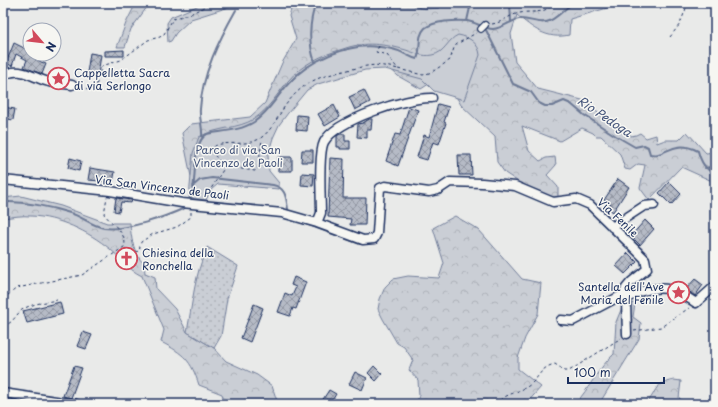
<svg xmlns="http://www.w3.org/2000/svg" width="718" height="407" viewBox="0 0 718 407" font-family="'Playpen Sans',sans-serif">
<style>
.forest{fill:url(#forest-crowns);stroke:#727e9a}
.park{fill:#caced5;stroke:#727e9a}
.garden{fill:url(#garden-dots);stroke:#727e9a}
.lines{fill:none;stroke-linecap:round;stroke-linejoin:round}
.stream{stroke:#6c7995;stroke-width:2}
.building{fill:url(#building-cross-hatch);stroke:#1b2f5e}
.pedestrian-casing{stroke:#1b2f5e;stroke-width:8}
.minor-casing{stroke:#1b2f5e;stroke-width:11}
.path{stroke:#1b2f5e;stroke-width:1;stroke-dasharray:3 3;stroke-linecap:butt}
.pedestrian{stroke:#f6f6f2;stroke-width:5.5}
.minor{stroke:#f6f6f2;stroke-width:8}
.labels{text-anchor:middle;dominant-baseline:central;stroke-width:3;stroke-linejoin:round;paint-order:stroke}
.poi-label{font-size:11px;fill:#1b2f5e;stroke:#f6f6f2;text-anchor:start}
.park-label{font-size:11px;fill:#47577c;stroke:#f6f6f2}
.street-label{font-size:11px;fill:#1b2f5e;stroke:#f6f6f2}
.water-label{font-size:12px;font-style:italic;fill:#44547a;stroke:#f6f6f2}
</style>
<defs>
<pattern id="forest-crowns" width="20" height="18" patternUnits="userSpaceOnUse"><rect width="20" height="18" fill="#caced5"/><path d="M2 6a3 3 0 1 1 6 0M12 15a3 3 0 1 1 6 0" fill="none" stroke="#adb1b9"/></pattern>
<pattern id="garden-dots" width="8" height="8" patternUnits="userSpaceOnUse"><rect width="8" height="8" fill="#caced5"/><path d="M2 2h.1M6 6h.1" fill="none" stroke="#adb1b9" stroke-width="1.8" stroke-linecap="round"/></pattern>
<pattern id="building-cross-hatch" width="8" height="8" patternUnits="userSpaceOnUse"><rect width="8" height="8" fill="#b6bbc6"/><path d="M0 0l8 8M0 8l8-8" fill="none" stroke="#9398a4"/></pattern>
</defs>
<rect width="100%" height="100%" fill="#e9eae9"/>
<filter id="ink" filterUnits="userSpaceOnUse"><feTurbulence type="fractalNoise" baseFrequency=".025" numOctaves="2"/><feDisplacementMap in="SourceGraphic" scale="8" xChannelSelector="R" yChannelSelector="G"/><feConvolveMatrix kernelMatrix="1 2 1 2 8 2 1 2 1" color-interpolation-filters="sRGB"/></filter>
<g filter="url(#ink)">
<path class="forest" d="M 131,3 L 150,3 L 131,29 L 125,47 L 117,47 L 126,23 L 135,5 Z
M 204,3 L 242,3 L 191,19 L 176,33 L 171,41 L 168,42 L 167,23 L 171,17 Z
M 293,3 L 410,3 C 419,10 428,9 439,8 L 440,3 L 624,3 L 570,19 L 569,35 C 547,40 532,28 517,15 L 511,34 L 515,62 L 538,89 L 582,100 L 612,124 L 625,128 L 631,136 L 636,135 L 640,133 L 646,138 L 656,135 L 657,143 L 665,140 L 679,140 L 687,132 L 706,153 L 715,152 L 715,186 L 712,181 L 681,167 L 649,200 L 640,188 L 645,165 L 638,164 L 630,170 L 625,169 L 620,154 L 601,136 L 596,136 L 593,133 L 582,128 L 560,141 L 522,126 L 529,151 L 540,161 L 546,158 L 555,157 L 556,165 L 547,175 L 558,187 L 558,199 L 535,193 L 505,173 L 497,162 L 495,137 L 461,105 L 457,98 L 432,82 L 421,89 L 398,76 L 384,63 L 338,72 L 302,92 L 195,196 L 182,133 L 191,124 L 250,117 L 265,103 L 282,63 L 296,39 L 289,16 Z
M 21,196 L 61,206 L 107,223 L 130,223 C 131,237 133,253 144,264 L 145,273 L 155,277 L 156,289 L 175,309 L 187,332 L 214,348 L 226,361 L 257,375 L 272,386 L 278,404 L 225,404 L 222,394 L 199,385 C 191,360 184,354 161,342 L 164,330 L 142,276 C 126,268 123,260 110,249 C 88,231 58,217 31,216 C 22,215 12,217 3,218 L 3,198 Z
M 455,216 L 479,230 L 522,279 L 541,283 L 538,314 L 525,338 L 518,358 L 518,369 L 541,387 L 526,404 L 416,404 L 419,396 L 418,380 L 409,370 L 413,360 L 404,347 L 397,343 L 383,319 L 378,309 L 380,299 L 385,287 L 393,279 L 408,276 L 439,278 L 444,263 L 433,228 Z
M 635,303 L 633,317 L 641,323 L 639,339 L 599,404 L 575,404 C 590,388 598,368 614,354 L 616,322 L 623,305 Z
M 674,380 L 681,381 L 679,398 L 687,404 L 645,404 C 659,392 650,385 674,380 Z"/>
<path class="park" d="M 458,35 C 470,37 479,44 480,55 L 464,100 L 434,91 L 422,79 L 385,69 L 365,70 L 318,84 L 307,90 L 288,113 L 279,125 L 273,138 L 268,155 L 269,171 L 279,183 L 279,189 L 218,184 L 211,190 L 206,200 L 189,198 L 193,153 L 199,137 C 217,127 238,129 254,119 C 269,109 277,94 288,81 C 302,64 322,55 343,49 C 365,41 384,44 406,50 C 415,53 423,57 432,55 C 445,53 447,40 458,35 Z"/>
<path class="garden" d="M 207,247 L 238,266 L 227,299 L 221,336 L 214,348 L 187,332 C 193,300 194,278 207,247 Z"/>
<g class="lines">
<path class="stream" d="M 510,3 L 511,22
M 467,21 L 471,3
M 485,28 L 513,84 L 531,92 L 539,103 L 545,106 L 552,106 L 564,101 L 571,104 L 584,115 L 616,136 L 635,147 L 644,145 L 648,147 L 650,154 C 665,158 673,138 698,151 C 701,163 705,168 715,175
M 315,62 C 308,44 309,22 316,3
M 202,137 C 203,127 199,119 200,109 C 202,74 219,40 236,10
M 705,168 L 711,167 L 715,163
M 193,186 L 200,180 L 212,178 L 273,185 C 286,188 286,197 288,209
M 190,201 C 198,186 190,143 207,134 C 222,131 240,131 254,122 C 270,111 276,97 289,83 C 308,61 349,42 379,47 C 387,48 396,49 403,53 C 408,55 411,58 417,59 C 422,49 416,37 425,28 C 434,21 456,20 467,21 C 476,22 484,29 493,29 C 503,28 510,21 519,19 C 528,18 537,24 546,22 C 555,21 565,8 573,3
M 3,202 C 23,201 51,207 70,213 C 81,216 92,226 104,228 C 127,231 165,217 187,207
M 306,224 L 360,244"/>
</g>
<path class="building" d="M 14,43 L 30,51 L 30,54 L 37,54 L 35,59 L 46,64 L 42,74 L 24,67 L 27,60 L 16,54 L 12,66 L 6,63 Z
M 124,50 L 124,56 L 105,56 L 105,51 Z
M 90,53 L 101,55 L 98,75 L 87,73 Z
M 364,90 L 370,102 L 355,110 L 349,97 Z
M 438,104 L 449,107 L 444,122 L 446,123 L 439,144 L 433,142 L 427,160 L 417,157 L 424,135 L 429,137 Z
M 334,105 L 340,117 L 325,126 L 318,114 Z
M 3,107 L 15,109 L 13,120 L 3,118 Z
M 409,107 L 418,110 L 398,166 L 386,161 L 395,134 L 400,135 Z
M 297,115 L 308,116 L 307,131 L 296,130 Z
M 369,119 L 372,119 L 371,130 L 367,130 L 367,138 L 357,137 L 358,124 L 363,123 Z
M 340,134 L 345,134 L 345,141 L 350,141 L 350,149 L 340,149 L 340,147 L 337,147 L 337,136 Z
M 302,150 L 313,150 L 313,162 L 301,162 Z
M 458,155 L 471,155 L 472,175 L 459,175 Z
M 278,157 L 292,157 L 292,171 L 278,171 Z
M 70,158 L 81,161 L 79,171 L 68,168 Z
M 330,158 L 344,159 L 343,198 L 366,198 L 365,225 L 350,225 L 351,219 L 328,217 Z
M 90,168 L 115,172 L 113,182 L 88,180 Z
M 302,173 L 314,174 L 313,186 L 301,185 Z
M 618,179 L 629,187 L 613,212 L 609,209 L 611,205 L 604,200 Z
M 669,182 L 681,194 L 671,205 L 659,193 Z
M 116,198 L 132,200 L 131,203 L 121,202 L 119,212 L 114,211 Z
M 645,220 L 654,229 L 640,245 L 631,236 Z
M 628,253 L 637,262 L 625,274 L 616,266 Z
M 294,277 L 306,282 L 296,309 L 293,308 L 290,316 L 278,312 L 285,293 L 292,296 L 296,287 L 291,285 Z
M 695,279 L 703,285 L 695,296 L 686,289 Z
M 60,302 L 63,314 L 27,323 L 23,311 Z
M 254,304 L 263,308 L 250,342 L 241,338 Z
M 83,332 L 92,335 L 86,349 L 77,346 Z
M 74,366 L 82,368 L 71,398 L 63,396 Z
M 374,366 L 382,374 L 376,381 L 368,373 Z
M 355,372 L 367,378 L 362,390 L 349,384 Z
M 329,390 L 336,394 L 330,404 L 320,404 Z"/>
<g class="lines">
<defs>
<path id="pedestrian" d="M 481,29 L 485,25"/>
<path id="minor" d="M 3,76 C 19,65 33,78 49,82 C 56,83 64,84 72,85
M 3,180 L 110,191 L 182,203 L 282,213 L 317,223 L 363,240 L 374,239 L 377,233 L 380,188 L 385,186 L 429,192 L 438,190 L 450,182 L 482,183 L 515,186 L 553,202 L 576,199 L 590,205 L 638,252 L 645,259 L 647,269 L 631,282 L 626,288 L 624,294 L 627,297 C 634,296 636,293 642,291 C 666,285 677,290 696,303 L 715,286
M 317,223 L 321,213 C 321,198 318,154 324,142 C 335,120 408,97 432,98
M 612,227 L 644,206 L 654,205
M 561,320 L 573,321 L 624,294
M 627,334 L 626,301 L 627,297
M 3,393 L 76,404"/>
</defs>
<use href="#pedestrian" class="pedestrian-casing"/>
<use href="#minor" class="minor-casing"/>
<path class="path" d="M 492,24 C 504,22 506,17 516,14 C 532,9 540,17 555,3
M 670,37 L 680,24 L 688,3
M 379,46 L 376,52 L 387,55 L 398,69 L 423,75 L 432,72 L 450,60 L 454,48 L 457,44 L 476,33
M 80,88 L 89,89 L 96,86 L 102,66 L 121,60 L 148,40 L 160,37 L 164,34 L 173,19 L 192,13 L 212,3
M 223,166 L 255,171 L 258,168 L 262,139
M 205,198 L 223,170 L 223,166 L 213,153 L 215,146 C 225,140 248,148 262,137 C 274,128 279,113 288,102 C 307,79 320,77 348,70 C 370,65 375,63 398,69
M 125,248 L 131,253 L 139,251 L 141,242 L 153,234 L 177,227 L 191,217 L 191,212
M 3,299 L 17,288 L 82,275 L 124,247 C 129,235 111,223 104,214 L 107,197
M 3,326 C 15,323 16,312 25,308 C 35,303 47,302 57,300
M 634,331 L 661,327 L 689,308
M 496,404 C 505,393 520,393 531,384 C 540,376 541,367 555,364 L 565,371 L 569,371 L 621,338"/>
<use href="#pedestrian" class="pedestrian"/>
<use href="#minor" class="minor"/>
</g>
</g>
<defs>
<symbol id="sight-ring" viewBox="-11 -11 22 22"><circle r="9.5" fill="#f6f6f2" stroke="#d1495b" stroke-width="1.5"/><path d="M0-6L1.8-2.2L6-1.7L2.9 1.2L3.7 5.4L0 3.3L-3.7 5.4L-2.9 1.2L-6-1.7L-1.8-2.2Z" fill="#d1495b"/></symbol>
<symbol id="church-ring" viewBox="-11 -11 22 22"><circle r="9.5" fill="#f6f6f2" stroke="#d1495b" stroke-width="1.5"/><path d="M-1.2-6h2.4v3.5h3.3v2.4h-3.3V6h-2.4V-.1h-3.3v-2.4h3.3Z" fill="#d1495b"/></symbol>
</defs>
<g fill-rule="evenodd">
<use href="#sight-ring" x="46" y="66" width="25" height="25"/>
<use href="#church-ring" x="114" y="246" width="25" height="25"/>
<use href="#sight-ring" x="666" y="280" width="25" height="25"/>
</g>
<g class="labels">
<g class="poi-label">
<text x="74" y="72">Cappelletta Sacra<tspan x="74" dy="13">di via Serlongo</tspan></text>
<text x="142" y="252">Chiesina della<tspan x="142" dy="13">Ronchella</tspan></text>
<text x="664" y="286" text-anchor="end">Santella dell'Ave<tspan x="664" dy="13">Maria del Fenile</tspan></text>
</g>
<g class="park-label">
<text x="238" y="149">Parco di via San<tspan x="238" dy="13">Vincenzo de Paoli</tspan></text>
</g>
<g class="street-label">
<text transform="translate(162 187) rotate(7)">Via San Vincenzo de Paoli</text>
<text transform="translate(618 217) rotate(43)">Via Fenile</text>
</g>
<g class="water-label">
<text transform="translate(605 116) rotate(34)">Rio Pedoga</text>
</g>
</g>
<rect width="718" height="407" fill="none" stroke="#f6f6f2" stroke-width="16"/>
<rect x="8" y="8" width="702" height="391" fill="none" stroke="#1b2f5e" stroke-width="1.5" filter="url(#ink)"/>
<g transform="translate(42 42) rotate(118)"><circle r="19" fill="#f6f6f2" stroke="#9ea6b7"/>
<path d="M0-3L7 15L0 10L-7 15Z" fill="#d1495b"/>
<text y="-6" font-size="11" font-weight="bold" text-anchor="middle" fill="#1b2f5e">N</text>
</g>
<path d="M568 377v6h96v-6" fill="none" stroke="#1b2f5e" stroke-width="2"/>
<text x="574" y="377" font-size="12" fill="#1b2f5e" stroke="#f6f6f2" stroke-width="3" paint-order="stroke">100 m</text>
</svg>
